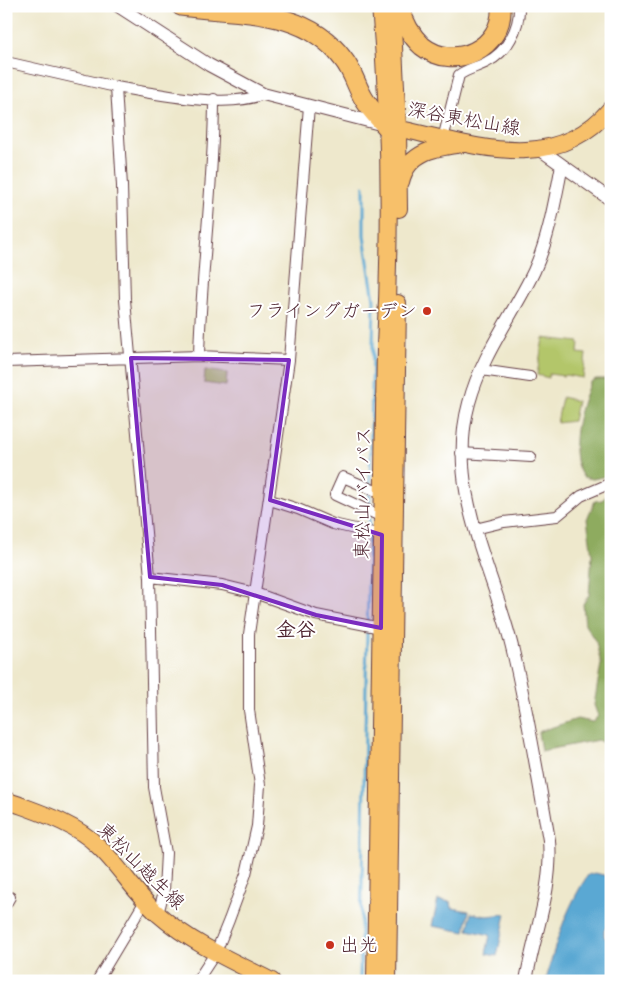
<svg xmlns="http://www.w3.org/2000/svg" width="617" height="987" viewBox="0 0 617 987" font-family="'Comic Neue','Klee One',sans-serif">
<style>
.green{fill:#b3c66a;stroke:#7e724a}
.forest{fill:#8eab5e;stroke:#6c6544}
.water{fill:#5aa8d3;stroke:#52647f}
.lines{fill:none;stroke-linecap:round;stroke-linejoin:round}
.stream{stroke:#5aa8d3;stroke-width:3}
.minor-casing{stroke:#633d43;stroke-width:12}
.tertiary-casing{stroke:#633d43;stroke-width:14}
.primary-casing{stroke:#633d43;stroke-width:18}
.trunk-casing{stroke:#633d43;stroke-width:18}
.motorway-casing{stroke:#633d43;stroke-width:21}
.minor{stroke:#fff;stroke-width:10}
.tertiary{stroke:#fff;stroke-width:12}
.primary{stroke:#f7c06b;stroke-width:16}
.trunk{stroke:#f7c06b;stroke-width:16}
.motorway{stroke:#f7c06b;stroke-width:19}
.marked{fill:#7b2cbf;fill-opacity:0.2;stroke:#7b2cbf;stroke-width:4;stroke-linejoin:round}
.poi-dot{fill:#c8321e;stroke:#fff;stroke-width:2}
.labels{text-anchor:middle;dominant-baseline:central;stroke-width:4;stroke-linejoin:round;paint-order:stroke}
.street-label{font-size:19px;fill:#4a1f2b;stroke:#fff}
.poi-label{font-size:19px;fill:#4a1f2b;stroke:#fff;text-anchor:end}
.neighbourhood-label{font-size:20px;font-weight:bold;fill:#4a1f2b;stroke:#fff}
</style>
<rect width="100%" height="100%" fill="#fff"/>
<filter id="ink" filterUnits="userSpaceOnUse"><feTurbulence type="fractalNoise" baseFrequency=".02" numOctaves="2"/><feDisplacementMap in="SourceGraphic" scale="10" xChannelSelector="R" yChannelSelector="G"/><feConvolveMatrix kernelMatrix="1 2 1 2 8 2 1 2 1" color-interpolation-filters="sRGB"/></filter>
<filter id="wash" filterUnits="userSpaceOnUse"><feTurbulence type="fractalNoise" baseFrequency=".0096" numOctaves="4" result="noise"/><feDisplacementMap in="SourceGraphic" scale="20" xChannelSelector="R" yChannelSelector="G"/><feGaussianBlur stdDeviation="1.12" result="paint"/><feColorMatrix in="noise" values="0 0 0 0 0 0 0 0 0 0 0 0 0 0 0 0 0 1.4 0 .05"/><feComposite in="paint" operator="in"/></filter>
<g filter="url(#wash)">
<rect width="100%" height="100%" fill="#eee8cc"/>
<path class="green" d="M 543,338 L 579,342 L 578,353 L 586,354 L 583,378 L 565,375 L 564,376 L 549,374 L 549,378 L 537,375 Z
M 205,370 L 227,373 L 226,386 L 204,383 Z
M 562,397 L 577,401 L 573,421 L 557,423 Z"/>
<path class="forest" d="M 596,379 L 611,379 L 611,475 L 593,479 L 583,477 C 566,452 579,408 590,382 Z
M 611,492 L 611,779 L 610,779 L 603,743 L 598,740 L 541,751 L 538,732 L 577,719 L 593,722 L 598,716 L 594,705 L 601,664 L 596,642 L 585,625 L 583,604 L 589,595 L 592,555 L 587,519 L 595,501 L 602,500 Z"/>
<path class="water" d="M 595,873 L 611,877 L 611,922 L 604,930 L 604,937 L 611,940 L 611,981 L 546,981 C 555,943 566,908 588,875 Z
M 438,900 L 451,902 L 452,908 L 469,911 L 465,932 L 432,926 Z
M 471,913 L 487,916 L 506,914 L 497,956 L 486,954 L 490,935 L 468,930 Z"/>
<g class="lines">
<path class="stream" d="M 364,187 L 364,236 L 374,300 L 369,529
M 360,981 L 369,535"/>
</g>
</g>
<g filter="url(#ink)">
<g class="lines">
<defs>
<path id="minor" d="M 6,62 L 116,87 L 122,186 L 125,300 L 150,577 L 154,787 L 166,853 L 164,891 L 158,914
M 116,87 C 153,93 229,110 263,94
M 443,139 L 459,75 C 467,69 478,67 487,62 C 507,52 520,28 519,6
M 199,356 C 201,270 214,185 214,99
M 6,362 L 199,356 L 289,360
M 481,370 L 530,377
M 461,453 L 531,457
M 270,500 L 298,509 L 333,524 L 382,535
M 382,517 L 335,495 L 343,477 L 383,494
M 475,529 L 504,522 L 557,516 L 581,496 L 611,483
M 150,577 L 222,585 L 255,593 L 316,615 L 381,628
M 6,904 L 10,897
M 97,981 L 145,901
M 197,981 L 216,952 L 229,920 L 246,874 L 257,826 L 260,785 L 249,710 L 249,634 L 289,360 L 309,106"/>
<path id="tertiary" d="M 118,6 L 209,65 L 263,94 L 384,125
M 538,148 L 611,200
M 526,981 C 534,933 553,890 549,840 C 538,777 528,714 513,651 C 494,569 445,490 469,403 C 482,354 513,315 534,271 C 549,238 555,200 562,165"/>
<path id="primary" d="M 386,126 C 463,140 550,181 611,108
M 6,800 C 37,812 73,822 97,845 C 120,866 135,894 158,914 C 191,943 232,961 272,981"/>
<path id="trunk" d="M 392,6 L 398,128 L 399,209
M 401,182 C 408,151 437,147 464,144
M 375,981 L 385,346 C 391,233 390,119 380,6
M 388,981 L 398,303"/>
<path id="motorway" d="M 181,6 C 237,14 305,7 343,59 C 353,71 356,86 364,99 C 370,109 378,117 386,126
M 399,6 C 403,20 411,36 422,46 C 454,72 504,48 501,6"/>
</defs>
<use href="#minor" class="minor-casing"/>
<use href="#tertiary" class="tertiary-casing"/>
<use href="#primary" class="primary-casing"/>
<use href="#trunk" class="trunk-casing"/>
<use href="#motorway" class="motorway-casing"/>
<use href="#minor" class="minor"/>
<use href="#tertiary" class="tertiary"/>
<use href="#primary" class="primary"/>
<use href="#trunk" class="trunk"/>
<use href="#motorway" class="motorway"/>
</g>
</g>
<path class="marked" d="M 131,358 L 289,360 L 270,500 L 382,535 L 381,628 L 316,615 L 222,585 L 150,577 Z"/>
<g class="poi-dot">
<circle cx="427" cy="311" r="5"/>
<circle cx="330" cy="945" r="5"/>
</g>
<g class="labels">
<g class="street-label">
<text transform="translate(464 119) rotate(10)">深谷東松山線</text>
<text transform="translate(363 493) rotate(-89)">東松山バイパス</text>
<text transform="translate(141 866) rotate(45)">東松山越生線</text>
</g>
<g class="poi-label">
<text x="417" y="311">フライングガーデン</text>
<text x="340" y="945" text-anchor="start">出光</text>
</g>
<g class="neighbourhood-label">
<text x="296" y="629">金谷</text>
</g>
</g>
<rect width="617" height="987" fill="none" stroke="#fff" stroke-width="25"/>
</svg>
